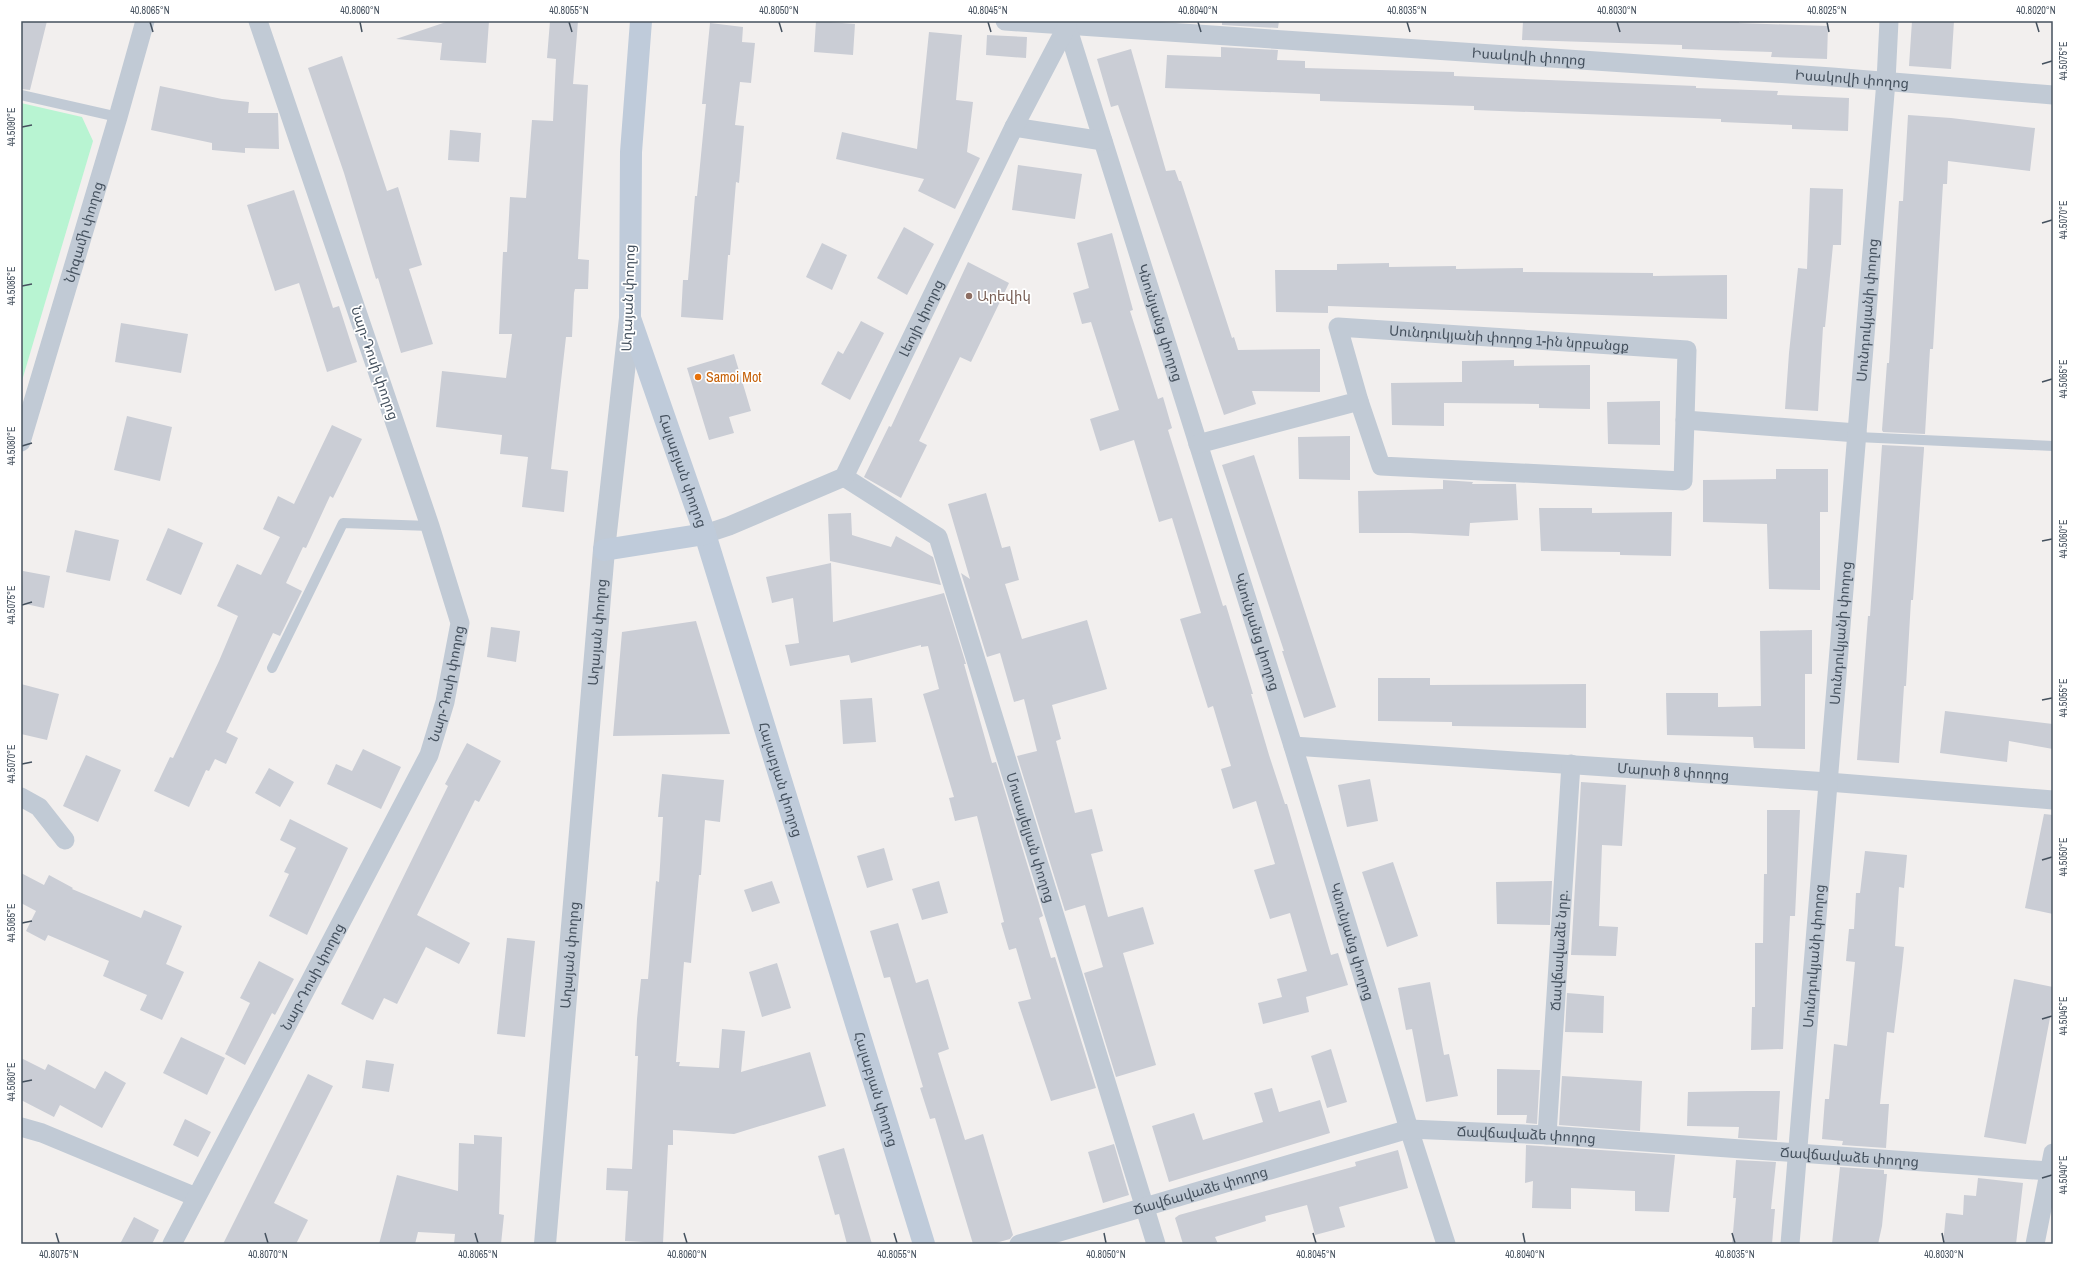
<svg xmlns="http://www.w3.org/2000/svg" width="2074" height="1265" viewBox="0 0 2074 1265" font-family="'Archivo Narrow','Noto Sans Armenian',sans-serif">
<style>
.green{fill:#b8f4d2}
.building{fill:#cacdd5}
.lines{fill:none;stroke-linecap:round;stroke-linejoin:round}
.service{stroke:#c1cad5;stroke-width:10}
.minor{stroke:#c1cad5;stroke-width:19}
.tertiary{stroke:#c1cad5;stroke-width:22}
.secondary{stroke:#bfcbda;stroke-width:22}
.ticks{fill:none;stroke:#45515e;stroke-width:1.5}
.education-dot{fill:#8d6e63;stroke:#fff;stroke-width:1.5}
.food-dot{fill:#e8710a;stroke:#fff;stroke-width:1.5}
.labels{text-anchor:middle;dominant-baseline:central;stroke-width:3.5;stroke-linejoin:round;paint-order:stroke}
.street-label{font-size:14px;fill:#45515e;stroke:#fff}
.education-label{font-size:14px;fill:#785e54;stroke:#fff;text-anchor:start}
.food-label{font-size:14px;fill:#c56008;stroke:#fff;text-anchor:start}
.neatline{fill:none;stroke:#45515e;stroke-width:1.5}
.ticks-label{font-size:10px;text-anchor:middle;fill:#45515e}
</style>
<rect width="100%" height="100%" fill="#f2efee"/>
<path class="green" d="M 21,103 L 82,117 L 93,141 L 21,384 Z"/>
<path class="building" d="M 21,21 L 47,21 L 30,90 L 21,89 Z
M 449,21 L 489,21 L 486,63 L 440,60 L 442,43 L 396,39 Z
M 550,21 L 578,21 L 573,84 L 588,85 L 578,259 L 589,260 L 588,289 L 575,289 L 574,293 L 572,337 L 566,337 L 551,469 L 568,471 L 564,512 L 522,507 L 528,457 L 500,454 L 502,435 L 436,427 L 442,371 L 506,378 L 512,334 L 499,334 L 503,252 L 507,252 L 510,197 L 526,198 L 532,120 L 553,121 L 556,59 L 547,58 Z
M 816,21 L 855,24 L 853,55 L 814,52 Z
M 1222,21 L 1279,21 L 1278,28 L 1222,25 Z
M 1523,21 L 1739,21 L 1739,23 L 1828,26 L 1827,59 L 1771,57 L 1772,52 L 1682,49 L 1682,45 L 1522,40 Z
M 1912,21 L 1954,21 L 1951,69 L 1909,66 Z
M 710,23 L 743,27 L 742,42 L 755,43 L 751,83 L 740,82 L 735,125 L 744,126 L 739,183 L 736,182 L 730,255 L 728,255 L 723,320 L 681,317 L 683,280 L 688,280 L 695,196 L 697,196 L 706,104 L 702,104 Z
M 929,32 L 962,35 L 956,100 L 973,102 L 967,152 L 980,158 L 955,209 L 918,191 L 924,179 L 836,159 L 842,132 L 917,149 Z
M 987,35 L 1027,37 L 1026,58 L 986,55 Z
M 1221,47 L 1278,50 L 1277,60 L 1305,61 L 1305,68 L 1454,72 L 1454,76 L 1696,86 L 1696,88 L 1778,91 L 1777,95 L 1849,98 L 1848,131 L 1792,129 L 1792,125 L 1721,122 L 1721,119 L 1474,110 L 1474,106 L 1320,101 L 1320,94 L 1165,88 L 1167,55 L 1221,57 Z
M 1131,49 L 1166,171 L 1175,170 L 1179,181 L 1181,181 L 1232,338 L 1234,337 L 1238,350 L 1320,349 L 1320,392 L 1252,391 L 1256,404 L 1224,415 L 1118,105 L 1111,107 L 1097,59 Z
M 342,56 L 387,191 L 398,187 L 422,265 L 409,269 L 433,344 L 401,353 L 378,278 L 376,279 L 344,173 L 308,68 Z
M 160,86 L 222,99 L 249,102 L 248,113 L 278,113 L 279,149 L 245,148 L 245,153 L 212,150 L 212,143 L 151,130 Z
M 1908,115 L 1951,118 L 2035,128 L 2030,171 L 1948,161 L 1947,184 L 1943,184 L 1933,349 L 1930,349 L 1925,434 L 1883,432 L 1882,430 L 1887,363 L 1889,363 L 1899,201 L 1903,201 Z
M 450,130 L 481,133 L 479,162 L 448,160 Z
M 1018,165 L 1082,174 L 1075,219 L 1012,210 Z
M 1810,188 L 1843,189 L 1841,245 L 1833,245 L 1825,327 L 1823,327 L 1818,411 L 1785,409 L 1789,353 L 1798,268 L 1807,269 Z
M 294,190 L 333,308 L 339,306 L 357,362 L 327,372 L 299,283 L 275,291 L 247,205 Z
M 904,227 L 934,244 L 907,295 L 877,278 Z
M 1112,233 L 1133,310 L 1130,311 L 1158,399 L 1163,397 L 1172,428 L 1168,430 L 1223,606 L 1226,605 L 1253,694 L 1251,694 L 1269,755 L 1285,804 L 1287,804 L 1331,955 L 1338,953 L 1348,985 L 1306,997 L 1309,1012 L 1263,1024 L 1258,1003 L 1282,997 L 1277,979 L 1307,971 L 1290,913 L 1270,919 L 1254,870 L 1275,864 L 1256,801 L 1233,809 L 1221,769 L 1231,766 L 1213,706 L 1208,708 L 1180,619 L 1201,613 L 1172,518 L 1159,522 L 1134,440 L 1100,451 L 1090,419 L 1119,410 L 1091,322 L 1082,324 L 1073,293 L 1089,288 L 1077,243 Z
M 822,243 L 847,255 L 832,290 L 806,277 Z
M 968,262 L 1009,283 L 971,362 L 960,357 L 919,441 L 927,445 L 901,498 L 864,477 L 889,426 L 891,427 Z
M 1389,263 L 1389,267 L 1456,266 L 1456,269 L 1523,268 L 1523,272 L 1653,273 L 1653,276 L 1727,275 L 1727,319 L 1328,306 L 1328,313 L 1276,312 L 1275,270 L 1337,270 L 1337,264 Z
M 861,321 L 884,333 L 850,400 L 821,384 L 838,351 L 843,354 Z
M 121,323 L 188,334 L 181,373 L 115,362 Z
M 734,354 L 751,411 L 729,417 L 734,433 L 709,440 L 687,368 Z
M 1514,360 L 1514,366 L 1590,365 L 1590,409 L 1539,408 L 1539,404 L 1444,403 L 1444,426 L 1392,425 L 1391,383 L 1462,382 L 1462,361 Z
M 1660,401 L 1660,445 L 1608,444 L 1607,402 Z
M 127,416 L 172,427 L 160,481 L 114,470 Z
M 332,425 L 362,439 L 333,498 L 330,496 L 306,548 L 303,547 L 286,583 L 302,591 L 280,636 L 273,633 L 226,732 L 238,738 L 226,764 L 215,759 L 209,771 L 206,770 L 189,807 L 154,791 L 170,757 L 173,758 L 219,661 L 238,616 L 217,606 L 237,564 L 261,575 L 280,537 L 263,529 L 278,496 L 294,504 Z
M 1350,436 L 1350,480 L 1299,479 L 1298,437 Z
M 1882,445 L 1924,447 L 1924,449 L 1913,600 L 1911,600 L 1906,686 L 1904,686 L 1899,763 L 1857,760 L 1868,616 L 1870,616 Z
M 1254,455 L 1336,707 L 1304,718 L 1282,651 L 1284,651 L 1222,465 Z
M 1776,469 L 1828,469 L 1828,512 L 1820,512 L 1820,590 L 1769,589 L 1767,524 L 1703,522 L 1703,480 L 1776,479 Z
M 1443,480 L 1473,482 L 1472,484 L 1516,484 L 1518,520 L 1470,523 L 1469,536 L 1410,533 L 1359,533 L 1358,491 L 1443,489 Z
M 986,493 L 1002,548 L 1010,546 L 1019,580 L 1005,584 L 1022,639 L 1087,620 L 1107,689 L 1052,705 L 1061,739 L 1056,741 L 1075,813 L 1092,809 L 1103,851 L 1091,854 L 1108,917 L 1143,907 L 1154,944 L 1123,953 L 1156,1065 L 1116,1077 L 1084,973 L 1103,967 L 1085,905 L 1065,911 L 1017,756 L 1037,751 L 1024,699 L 1014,702 L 1000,653 L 987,657 L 961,573 L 970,579 L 948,504 Z
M 1539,508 L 1592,508 L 1592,513 L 1672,512 L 1671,556 L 1620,555 L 1620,552 L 1541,551 Z
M 851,513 L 852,535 L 891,547 L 896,536 L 933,557 L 941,585 L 830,561 L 828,514 Z
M 168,528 L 203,543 L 181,595 L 146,580 Z
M 75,530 L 119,540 L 110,581 L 66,572 Z
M 831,563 L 833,622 L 944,593 L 966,664 L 964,664 L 992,763 L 996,762 L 1043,916 L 1039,918 L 1051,958 L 1055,957 L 1096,1088 L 1051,1101 L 1018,1002 L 1031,999 L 1016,948 L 1009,950 L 1001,923 L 1004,922 L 977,816 L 955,821 L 949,798 L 954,797 L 923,694 L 939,689 L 928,646 L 921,647 L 921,645 L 851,663 L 849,655 L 790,666 L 785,645 L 799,643 L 793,598 L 772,603 L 766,577 Z
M 23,571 L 50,576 L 44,608 L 21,603 Z
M 696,621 L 730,734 L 613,736 L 622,632 Z
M 491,627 L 520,631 L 516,662 L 487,657 Z
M 1812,630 L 1812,674 L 1805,674 L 1805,749 L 1754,748 L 1753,737 L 1667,735 L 1666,693 L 1718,693 L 1718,707 L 1761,706 L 1760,631 Z
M 1378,678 L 1430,678 L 1430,685 L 1586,684 L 1586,728 L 1452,726 L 1452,722 L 1378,721 Z
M 21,684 L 59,694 L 47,740 L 21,734 Z
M 872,698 L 876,742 L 843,744 L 840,700 Z
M 1945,711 L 2053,724 L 2053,749 L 2009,741 L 2007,762 L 1940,753 Z
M 467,743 L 501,761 L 479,802 L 475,800 L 417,915 L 470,943 L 459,964 L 426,947 L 397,1004 L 384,998 L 373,1020 L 341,1004 L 448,786 L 445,784 Z
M 363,749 L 401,767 L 381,809 L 327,784 L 336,764 L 352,771 Z
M 86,755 L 121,770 L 98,822 L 63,806 Z
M 269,768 L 294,782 L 280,807 L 255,793 Z
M 662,774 L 724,780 L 720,822 L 705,820 L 701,875 L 699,875 L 691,963 L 684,962 L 676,1062 L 680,1062 L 679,1066 L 719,1068 L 722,1029 L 745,1031 L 741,1072 L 810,1052 L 826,1106 L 734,1134 L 673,1130 L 673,1145 L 668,1145 L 663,1243 L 625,1241 L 628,1191 L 606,1190 L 607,1168 L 632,1169 L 638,1056 L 635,1056 L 637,1019 L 641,979 L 648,979 L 656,881 L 659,882 L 663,817 L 658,817 Z
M 1370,779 L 1378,821 L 1347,827 L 1338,785 Z
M 1581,782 L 1626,785 L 1622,846 L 1602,845 L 1599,926 L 1618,927 L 1616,956 L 1571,955 Z
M 1767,810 L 1800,810 L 1795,916 L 1790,916 L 1783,1049 L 1751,1050 L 1752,1007 L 1755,1007 L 1755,943 L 1763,943 L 1764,874 L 1767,874 Z
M 2044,814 L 2053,815 L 2053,914 L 2025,908 Z
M 290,819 L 348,848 L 307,935 L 269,916 L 289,874 L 284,872 L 296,848 L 280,840 Z
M 884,848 L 893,880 L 867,888 L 857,856 Z
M 1865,851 L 1907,855 L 1904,888 L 1899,887 L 1895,946 L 1904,947 L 1902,967 L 1894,1033 L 1887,1032 L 1880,1104 L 1889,1104 L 1886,1148 L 1842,1145 L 1843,1141 L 1822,1139 L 1825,1099 L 1829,1099 L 1834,1044 L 1847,1046 L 1855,962 L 1846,961 L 1849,929 L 1854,929 L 1856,893 L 1860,893 Z
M 1393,862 L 1418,936 L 1387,947 L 1362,872 Z
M 21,873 L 44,885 L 49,875 L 73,888 L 72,889 L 141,918 L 144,910 L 182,926 L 166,964 L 184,972 L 162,1020 L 140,1010 L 147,995 L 103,976 L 109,961 L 48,935 L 45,941 L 26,931 L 36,911 L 21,903 Z
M 772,881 L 780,903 L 752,912 L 744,890 Z
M 939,881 L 948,913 L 922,920 L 912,889 Z
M 1552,881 L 1550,925 L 1497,924 L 1496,882 Z
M 898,923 L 916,983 L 928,979 L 949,1049 L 938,1053 L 965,1140 L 983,1134 L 1013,1235 L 1010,1239 L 992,1244 L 973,1244 L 935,1118 L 930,1119 L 920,1088 L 923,1087 L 890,977 L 884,978 L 870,931 Z
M 507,938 L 535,941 L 525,1037 L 497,1034 Z
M 259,961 L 294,979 L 275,1015 L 272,1013 L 245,1065 L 225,1054 L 250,1003 L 240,998 Z
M 777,963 L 791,1008 L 762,1017 L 749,972 Z
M 2014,979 L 2053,987 L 2053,1002 L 2026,1144 L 1984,1137 Z
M 1430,982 L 1444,1055 L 1449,1054 L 1458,1096 L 1426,1102 L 1412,1029 L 1406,1030 L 1398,988 Z
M 1567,993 L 1604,996 L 1603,1033 L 1565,1032 Z
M 181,1037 L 225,1058 L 207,1095 L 163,1073 Z
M 1331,1049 L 1347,1102 L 1327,1108 L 1311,1056 Z
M 21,1058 L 45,1070 L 48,1064 L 95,1089 L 105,1071 L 126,1083 L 102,1128 L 60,1105 L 54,1117 L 21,1100 Z
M 366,1060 L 394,1064 L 389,1092 L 362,1088 Z
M 1497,1069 L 1540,1070 L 1537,1124 L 1526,1123 L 1527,1115 L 1497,1115 Z
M 308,1074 L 333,1086 L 274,1203 L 308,1220 L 296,1244 L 223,1244 Z
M 1562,1076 L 1642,1081 L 1640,1131 L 1559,1125 Z
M 1272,1088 L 1279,1112 L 1320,1100 L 1330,1133 L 1169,1182 L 1152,1126 L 1194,1113 L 1203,1140 L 1263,1122 L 1254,1093 Z
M 1747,1091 L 1780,1091 L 1777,1140 L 1738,1138 L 1739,1127 L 1687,1126 L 1688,1092 Z
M 185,1119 L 211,1132 L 198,1157 L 173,1145 Z
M 474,1135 L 502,1137 L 499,1214 L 504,1215 L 501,1244 L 454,1244 L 455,1234 L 418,1232 L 415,1244 L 379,1244 L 397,1175 L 458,1191 L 459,1143 L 474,1144 Z
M 1114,1144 L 1129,1195 L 1103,1203 L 1088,1152 Z
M 1526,1145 L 1675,1155 L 1669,1212 L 1635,1211 L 1635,1191 L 1571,1188 L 1571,1209 L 1532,1208 L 1533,1181 L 1525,1183 Z
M 844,1148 L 861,1207 L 872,1244 L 847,1244 L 839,1214 L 835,1215 L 818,1156 Z
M 1398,1150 L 1408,1188 L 1339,1207 L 1345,1227 L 1315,1235 L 1307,1205 L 1265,1216 L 1266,1221 L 1215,1237 L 1218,1244 L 1183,1244 L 1175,1218 L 1179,1215 L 1356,1166 L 1355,1162 Z
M 1736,1160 L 1776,1162 L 1771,1209 L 1775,1209 L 1772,1244 L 1732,1244 L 1736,1198 L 1733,1198 Z
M 1840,1167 L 1884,1170 L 1884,1174 L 1887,1174 L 1882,1226 L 1878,1244 L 1832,1244 Z
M 1978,1178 L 2023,1183 L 2016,1244 L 1943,1244 L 1946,1213 L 1963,1215 L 1964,1195 L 1976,1196 Z
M 134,1217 L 159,1230 L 152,1244 L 120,1244 Z"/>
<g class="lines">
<path class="service" d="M 21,95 L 118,117
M 1857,437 L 2053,446
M 272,668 L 343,523 L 430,526"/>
<g class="minor">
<path id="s1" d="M 1005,21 L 1832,77 L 2053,95"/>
<path id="s2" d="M 1067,21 L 1067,26 L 1293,746 L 1409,1129 L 1446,1244"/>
<path d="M 1014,127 L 1103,141"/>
<path d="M 1359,401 L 1381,466 L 1683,481 L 1685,420"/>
<path id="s3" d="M 21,442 L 118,117 L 145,21"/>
<path id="s4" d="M 1198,444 L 1359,401 L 1338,327 L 1687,350 L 1685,420 L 1857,433"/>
<path id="s5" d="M 844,477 L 938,537 L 1156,1244"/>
<path id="s6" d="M 705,534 L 729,526 L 844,477 L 1014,127 L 1067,26"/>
<path id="s7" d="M 1293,746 L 1828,782 L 2053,800"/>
<path d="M 21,797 L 39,807 L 65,840"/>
<path d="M 21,1127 L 42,1133 L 196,1197"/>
<path id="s8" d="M 1547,1135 L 1571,764"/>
<path id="s9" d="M 172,1244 L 429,755 L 445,702 L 460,623 L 430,526 L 258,21"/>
<path id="s10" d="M 1019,1244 L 1409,1129 L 1547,1135 L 2049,1171"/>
<path id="s11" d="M 1790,1244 L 1886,81 L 1889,21"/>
<path d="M 2035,1244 L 2053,1153"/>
</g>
<path class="tertiary" id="s12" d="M 545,1244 L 604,550 L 630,318"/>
<g class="secondary">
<path id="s13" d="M 641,21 L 631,152 L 630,318 L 705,534 L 924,1244"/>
<path d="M 604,550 L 705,534"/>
</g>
</g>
<path class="ticks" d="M 150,22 L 153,32M 360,22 L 362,32M 569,22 L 572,32M 779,22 L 782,32M 988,22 L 991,32M 1198,22 L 1201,32M 1407,22 L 1410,32M 1617,22 L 1620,32M 1827,22 L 1829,32M 2036,22 L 2039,32M 2042,64 L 2052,61M 22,127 L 32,125M 2042,223 L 2052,220M 22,286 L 32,284M 2042,382 L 2052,379M 22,446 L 32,443M 2042,541 L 2052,539M 22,605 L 32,602M 2042,700 L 2052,698M 22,764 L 32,762M 2042,860 L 2052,857M 22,923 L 32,921M 2042,1019 L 2052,1016M 22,1082 L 32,1080M 2042,1178 L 2052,1175M 56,1233 L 59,1243M 265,1233 L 268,1243M 475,1233 L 478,1243M 684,1233 L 687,1243M 894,1233 L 897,1243M 1104,1233 L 1106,1243M 1313,1233 L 1316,1243M 1523,1233 L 1525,1243M 1732,1233 L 1735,1243M 1942,1233 L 1944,1243"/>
<circle class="education-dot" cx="969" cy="296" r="4"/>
<circle class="food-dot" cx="698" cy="377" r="4"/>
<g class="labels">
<g class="street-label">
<text stroke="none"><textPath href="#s1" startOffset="525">Իսակովի փողոց</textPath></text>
<text stroke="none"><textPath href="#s1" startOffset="849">Իսակովի փողոց</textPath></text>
<text stroke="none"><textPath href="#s3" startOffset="219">Նիզամի փողոց</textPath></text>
<text transform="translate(628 298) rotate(-88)">Աղայան փողոց</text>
<text stroke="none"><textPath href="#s11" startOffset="937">Սունդուկյանի փողոց</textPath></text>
<text stroke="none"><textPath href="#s6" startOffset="327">Լեոյի փողոց</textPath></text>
<text stroke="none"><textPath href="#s2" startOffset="316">Կնունյանց փողոց</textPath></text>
<text stroke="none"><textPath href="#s4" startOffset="415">Սունդուկյանի փողոց 1-ին նրբանցք</textPath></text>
<text transform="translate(375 363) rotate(71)">Նար-Դոսի փողոց</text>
<text stroke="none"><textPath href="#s13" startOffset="459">Հալաբյան փողոց</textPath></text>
<text stroke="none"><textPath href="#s2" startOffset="640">Կնունյանց փողոց</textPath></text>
<text stroke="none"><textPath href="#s12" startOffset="614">Աղայան փողոց</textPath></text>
<text stroke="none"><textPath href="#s11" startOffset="613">Սունդուկյանի փողոց</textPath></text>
<text stroke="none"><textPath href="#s9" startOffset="626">Նար-Դոսի փողոց</textPath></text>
<text stroke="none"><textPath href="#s7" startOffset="381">Մարտի 8 փողոց</textPath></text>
<text stroke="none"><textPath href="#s13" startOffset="783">Հալաբյան փողոց</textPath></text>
<text stroke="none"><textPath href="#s5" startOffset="426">Մուսայելյան փողոց</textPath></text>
<text stroke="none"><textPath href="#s2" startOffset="964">Կնունյանց փողոց</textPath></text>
<text stroke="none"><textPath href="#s8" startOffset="185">Ճավճավաձե նրբ.</textPath></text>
<text stroke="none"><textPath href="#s12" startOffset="290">Աղայան փողոց</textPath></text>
<text stroke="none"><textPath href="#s11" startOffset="289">Սունդուկյանի փողոց</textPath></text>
<text stroke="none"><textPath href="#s9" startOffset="302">Նար-Դոսի փողոց</textPath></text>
<text stroke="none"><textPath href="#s13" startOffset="1107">Հալաբյան փողոց</textPath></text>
<text stroke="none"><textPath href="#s10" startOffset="524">Ճավճավաձե փողոց</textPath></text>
<text stroke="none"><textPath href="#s10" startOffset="848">Ճավճավաձե փողոց</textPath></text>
<text stroke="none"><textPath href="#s10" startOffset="189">Ճավճավաձե փողոց</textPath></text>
</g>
<g class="education-label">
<text x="977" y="296">Արեվիկ</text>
</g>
<g class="food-label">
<text x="706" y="377">Samoi Mot</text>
</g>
</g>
<rect width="2074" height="1265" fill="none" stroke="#ffffff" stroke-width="44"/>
<rect x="22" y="22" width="2030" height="1221" class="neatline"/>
<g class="ticks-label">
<text x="150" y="14">40.8065°N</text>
<text x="360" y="14">40.8060°N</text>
<text x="569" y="14">40.8055°N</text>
<text x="779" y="14">40.8050°N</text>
<text x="988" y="14">40.8045°N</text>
<text x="1198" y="14">40.8040°N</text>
<text x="1407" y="14">40.8035°N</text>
<text x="1617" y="14">40.8030°N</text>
<text x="1827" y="14">40.8025°N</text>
<text x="2036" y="14">40.8020°N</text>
<text transform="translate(2063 61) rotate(-90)" y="4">44.5075°E</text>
<text transform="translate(11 127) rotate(-90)" y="4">44.5090°E</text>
<text transform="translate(2063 220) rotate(-90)" y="4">44.5070°E</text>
<text transform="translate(11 286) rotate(-90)" y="4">44.5085°E</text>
<text transform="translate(2063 379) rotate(-90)" y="4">44.5065°E</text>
<text transform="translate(11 446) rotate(-90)" y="4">44.5080°E</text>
<text transform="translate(2063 539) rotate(-90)" y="4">44.5060°E</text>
<text transform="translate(11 605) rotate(-90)" y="4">44.5075°E</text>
<text transform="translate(2063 698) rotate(-90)" y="4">44.5055°E</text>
<text transform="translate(11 764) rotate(-90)" y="4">44.5070°E</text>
<text transform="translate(2063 857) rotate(-90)" y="4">44.5050°E</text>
<text transform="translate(11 923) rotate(-90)" y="4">44.5065°E</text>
<text transform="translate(2063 1016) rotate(-90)" y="4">44.5045°E</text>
<text transform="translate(11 1082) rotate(-90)" y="4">44.5060°E</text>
<text transform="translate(2063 1175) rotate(-90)" y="4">44.5040°E</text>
<text x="59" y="1258">40.8075°N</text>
<text x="268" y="1258">40.8070°N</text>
<text x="478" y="1258">40.8065°N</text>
<text x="687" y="1258">40.8060°N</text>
<text x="897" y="1258">40.8055°N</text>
<text x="1106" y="1258">40.8050°N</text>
<text x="1316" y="1258">40.8045°N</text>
<text x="1525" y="1258">40.8040°N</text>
<text x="1735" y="1258">40.8035°N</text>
<text x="1944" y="1258">40.8030°N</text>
</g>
</svg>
